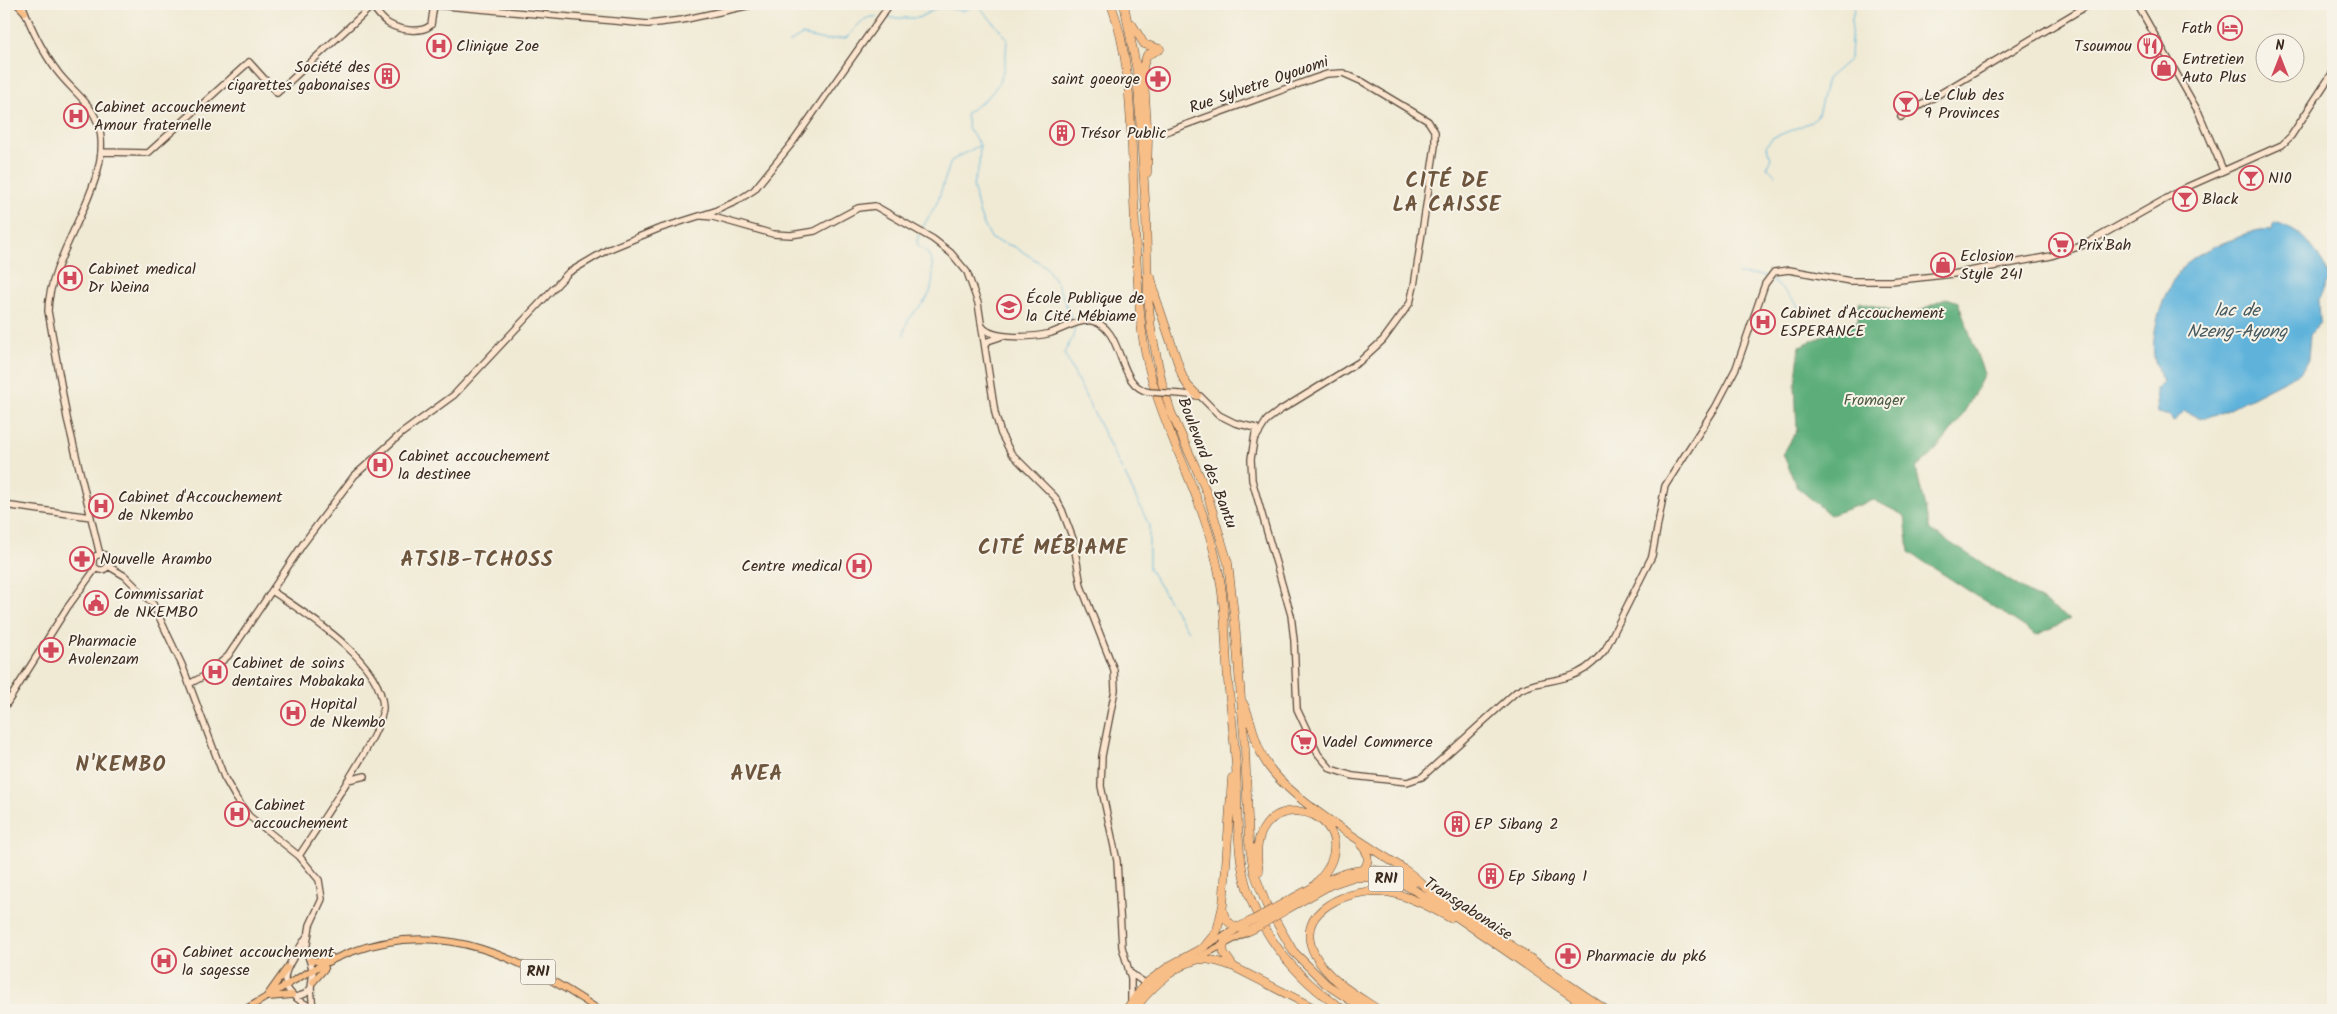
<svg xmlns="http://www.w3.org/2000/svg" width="2337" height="1014" viewBox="0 0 2337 1014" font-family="Kalam,sans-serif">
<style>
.forest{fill:#5cad79;stroke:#4c6c4c}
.water{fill:#5eb3db;stroke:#4c6e7c}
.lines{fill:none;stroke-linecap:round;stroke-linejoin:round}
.stream{stroke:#5eb3db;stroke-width:1}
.secondary-casing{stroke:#564739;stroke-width:8}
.primary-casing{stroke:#564739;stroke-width:8}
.highway-casing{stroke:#564739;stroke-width:9}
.secondary{stroke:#fce5cf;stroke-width:5.5}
.primary{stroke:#f7be88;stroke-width:6}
.highway{stroke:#f7be88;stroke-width:8}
.secondary-bridge-casing{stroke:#564739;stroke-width:8;stroke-linecap:butt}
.highway-bridge-casing{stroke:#564739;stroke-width:9;stroke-linecap:butt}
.secondary-bridge{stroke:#fce5cf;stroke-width:5.5}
.highway-bridge{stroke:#f7be88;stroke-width:8}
.labels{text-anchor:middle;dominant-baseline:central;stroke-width:4;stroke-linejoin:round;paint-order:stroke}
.shield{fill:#f7f3e8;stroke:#73665b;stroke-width:1}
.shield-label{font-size:15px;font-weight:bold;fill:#3b2a1e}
.poi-label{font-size:16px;fill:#3b2a1e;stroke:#f7f3e8;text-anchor:start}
.street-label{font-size:16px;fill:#3b2a1e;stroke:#f7f3e8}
.park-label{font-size:16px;fill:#4b5a40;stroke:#f7f3e8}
.water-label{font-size:18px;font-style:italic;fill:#475a60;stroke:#f7f3e8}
.district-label{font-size:21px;font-weight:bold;letter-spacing:1px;fill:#6e563e;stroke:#f7f3e8}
</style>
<rect width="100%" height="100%" fill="#f7f3e8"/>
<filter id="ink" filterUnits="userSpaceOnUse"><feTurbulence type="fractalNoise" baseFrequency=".02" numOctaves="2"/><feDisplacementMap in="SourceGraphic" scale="10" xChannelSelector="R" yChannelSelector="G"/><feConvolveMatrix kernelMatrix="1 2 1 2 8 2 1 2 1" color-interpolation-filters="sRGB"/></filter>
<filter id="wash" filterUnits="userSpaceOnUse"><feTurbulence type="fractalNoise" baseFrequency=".0096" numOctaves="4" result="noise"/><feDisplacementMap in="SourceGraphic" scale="20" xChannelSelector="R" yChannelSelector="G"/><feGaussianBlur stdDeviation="1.12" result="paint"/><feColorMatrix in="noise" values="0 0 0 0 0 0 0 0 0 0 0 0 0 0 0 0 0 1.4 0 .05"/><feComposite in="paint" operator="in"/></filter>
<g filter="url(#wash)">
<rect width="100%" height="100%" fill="#f0ead4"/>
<path class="forest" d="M 1947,298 L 1958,302 L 1984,374 C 1966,412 1949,441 1916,468 L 1930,530 L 2070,619 L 2037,635 L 1909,552 L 1905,516 L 1874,500 L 1830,515 L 1797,487 L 1783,454 L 1797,430 L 1795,385 L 1800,346 L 1858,321 L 1859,302 L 1910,315 Z"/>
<path class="water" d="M 2274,223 C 2305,231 2316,250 2330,277 L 2319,299 L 2320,322 L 2310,335 L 2308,360 L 2301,372 L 2223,412 L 2201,419 L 2185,411 L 2173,422 L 2170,416 L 2158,413 L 2156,389 L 2163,383 C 2161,376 2157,369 2155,362 C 2148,335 2166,281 2187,263 C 2199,252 2219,244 2234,239 C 2247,234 2257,228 2271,230 Z"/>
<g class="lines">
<path class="stream" d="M 884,18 L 918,18 L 937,8 L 948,8 L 963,11 L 977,5
M 789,43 L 802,35 L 825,40 L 846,38 C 856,29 862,15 877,17
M 980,146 L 979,165 L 973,185 L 979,212 L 984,225 L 992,239 L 1015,247 L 1045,266 L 1057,283 L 1073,322
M 1776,176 L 1767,167 L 1771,158 L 1766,146 L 1772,138 L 1811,122 L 1818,115 L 1827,79 L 1850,59 L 1852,19 L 1855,4
M 921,230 L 937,203 L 951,161 L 980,145 L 968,128 L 966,113 C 1001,91 1005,78 1007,38 L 977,4
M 1738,274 L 1765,276
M 1772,280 L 1797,304 L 1801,315
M 1075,327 L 1073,337 L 1064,353 L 1122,470
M 904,335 C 907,311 919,312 928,296 C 934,286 935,263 928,254 C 926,250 922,249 919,247 L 917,241 L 919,234
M 1125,475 L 1149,525 L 1149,569 L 1188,631"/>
</g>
</g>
<g filter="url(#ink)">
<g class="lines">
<defs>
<path id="secondary" d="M 22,4 C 31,28 41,50 57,71 C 70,89 91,102 98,124 C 117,179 49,251 48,311 L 67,418 L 100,555
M 2137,4 L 2199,113 L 2223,170
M 1901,117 L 2090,4
M 1163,133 L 1315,78 L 1327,74 L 1343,73 L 1363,82 L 1428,121 L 1435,132 L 1435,146 L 1414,286 L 1410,303 L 1383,340 L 1359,362 L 1279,411 L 1267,420 L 1257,436
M 103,152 L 148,153 L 249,62 L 277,93 L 372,6 C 377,12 382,20 389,24 C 400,30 421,34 431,25 L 434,5 L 648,24 L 682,20 L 756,4
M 702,216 L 713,217 L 773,234 L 791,235 L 815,231 L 858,208 L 875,206 L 933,239 L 951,253 L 967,272 L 978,303 L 995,413 L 1001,434 L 1011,453 L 1055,497 L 1062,510 L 1073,539 L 1081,586 L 1114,670 L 1115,690 L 1102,756 L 1101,786 L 1117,861 L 1122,947 L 1131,978 L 1131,1002
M 982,326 C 992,341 1036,337 1051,333 C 1063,329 1079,319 1092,321 C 1125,328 1116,386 1149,392
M 985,347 L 988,341 L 1000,337
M 1181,394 L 1200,396 L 1219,415 L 1235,423 L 1256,428 L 1251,459 L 1252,480 L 1291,615 L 1294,640 L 1297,709 L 1318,754 L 1331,769 L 1353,776 L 1407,782 L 1422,777 L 1516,692 C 1535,680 1558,683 1578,673 C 1589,668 1597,659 1605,650 L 1652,556 L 1665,486 L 1715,408 L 1736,368 L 1765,284 L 1774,272 L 1789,270 L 1850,281 L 1891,281 L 1953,274 L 2051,256 L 2084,245 L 2187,187 L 2282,145 L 2291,136 L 2333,72
M 4,505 L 91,517
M93 562a8 8 0 1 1 16 0a8 8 0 1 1-16 0Z
M 108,566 L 125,576 L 153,604 L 182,665 L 224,777 L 236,798 L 249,816 L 299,856 L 319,880 L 322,899 L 310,925 L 306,950 L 313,971 L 311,988 L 313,1010
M 272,591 C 306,614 381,660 383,707 C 384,732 316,829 299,856
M 189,684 L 206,675 L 228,656 L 303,544 L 354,476 L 402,433 L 454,395 L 568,273 L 607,250 L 658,229 L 715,211 L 737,201 L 754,190 L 793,142 L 890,4
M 4,708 L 67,608 L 96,568
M 348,780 L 365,776
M 307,936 C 287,969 267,986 313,1008
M 1129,972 L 1142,981 L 1150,991
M 296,997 L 305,994 L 311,988"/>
<path id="primary" d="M 17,4 L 25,12
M 1207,945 L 1228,933
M 1196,959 L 1249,931
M 310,960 L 317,961 L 331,957
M 313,982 L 325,968
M 267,996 L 287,968
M 268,997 L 292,995
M 244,1010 C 279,991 313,966 351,952 C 445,917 522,959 599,1010"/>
<path id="highway" d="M 1111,4 C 1131,58 1130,115 1133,172 C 1135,225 1136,279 1142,332 C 1152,414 1200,484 1217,564 C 1226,603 1225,642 1228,681 C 1231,709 1234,737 1236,766 C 1238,800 1236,833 1242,867 C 1252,927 1295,978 1344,1010
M 1124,4 L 1137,71 L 1146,214 L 1148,295 L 1151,329 L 1162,383 L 1171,412 L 1207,493 L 1228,563 L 1235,623 L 1245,749 L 1249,842 L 1254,872 L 1266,904 L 1293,951 L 1326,984 L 1365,1010
M 1132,24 L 1144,44 L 1160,49
M 1147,173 L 1148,140 L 1143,66 L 1147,55 L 1160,49
M 1151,277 L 1156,298 L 1183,378 L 1188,386 L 1197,395
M 1243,703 C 1254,723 1253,745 1269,767 C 1292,798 1342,829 1374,850 C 1391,861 1410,871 1424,886 L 1606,1010
M 1361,845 C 1370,854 1370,862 1362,872
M 1259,871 C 1242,784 1354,802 1331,862 C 1327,872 1320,879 1313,887
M 1286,902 C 1333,877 1361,855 1415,882
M 1289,908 L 1330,885 L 1353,877 L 1381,878 L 1403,884 L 1435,902 L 1592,1010
M 1223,910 C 1225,925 1236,927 1249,931 L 1259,926
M 1233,966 L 1224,953 C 1220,933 1240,927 1255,919
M 1126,1010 L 1145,984 L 1171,965 L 1204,947 L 1217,931 L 1223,905 L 1225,880 L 1232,778
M 1134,1010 C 1147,992 1171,968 1193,961 C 1205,956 1223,963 1234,967 L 1318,1010
M 1379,1010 C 1356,995 1328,980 1315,955 C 1291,910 1351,887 1387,892 C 1410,896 1430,907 1450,918"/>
</defs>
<use href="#secondary" class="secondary-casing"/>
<use href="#primary" class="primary-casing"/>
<use href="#highway" class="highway-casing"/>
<use href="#secondary" class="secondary"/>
<use href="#primary" class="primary"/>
<use href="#highway" class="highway"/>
<defs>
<path id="secondary-bridge" d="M 1149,392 L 1181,394"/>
<path id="highway-bridge" d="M 1255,919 L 1286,902
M 1259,926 L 1289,908"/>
</defs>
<use href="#secondary-bridge" class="secondary-bridge-casing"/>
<use href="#highway-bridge" class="highway-bridge-casing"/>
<use href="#secondary-bridge" class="secondary-bridge"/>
<use href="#highway-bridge" class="highway-bridge"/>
</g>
</g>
<defs>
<symbol id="hotel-ring" viewBox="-11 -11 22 22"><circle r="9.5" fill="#f7f3e8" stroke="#d1495b" stroke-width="1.5"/><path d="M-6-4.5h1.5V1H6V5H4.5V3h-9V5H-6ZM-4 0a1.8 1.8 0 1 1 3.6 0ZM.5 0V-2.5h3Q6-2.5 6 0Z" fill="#d1495b"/></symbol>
<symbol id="hospital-ring" viewBox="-11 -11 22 22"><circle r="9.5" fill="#f7f3e8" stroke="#d1495b" stroke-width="1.5"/><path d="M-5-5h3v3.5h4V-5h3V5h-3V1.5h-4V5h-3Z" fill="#d1495b"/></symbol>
<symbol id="restaurant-ring" viewBox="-11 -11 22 22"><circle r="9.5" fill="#f7f3e8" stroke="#d1495b" stroke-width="1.5"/><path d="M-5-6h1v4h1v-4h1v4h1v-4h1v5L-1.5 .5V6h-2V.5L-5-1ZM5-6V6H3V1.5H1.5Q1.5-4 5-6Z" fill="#d1495b"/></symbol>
<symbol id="shop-ring" viewBox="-11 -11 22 22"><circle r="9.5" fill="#f7f3e8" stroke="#d1495b" stroke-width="1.5"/><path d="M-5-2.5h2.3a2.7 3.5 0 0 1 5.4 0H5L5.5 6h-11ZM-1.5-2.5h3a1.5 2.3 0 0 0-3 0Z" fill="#d1495b"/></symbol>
<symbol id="building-ring" viewBox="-11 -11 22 22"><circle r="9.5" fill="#f7f3e8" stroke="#d1495b" stroke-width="1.5"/><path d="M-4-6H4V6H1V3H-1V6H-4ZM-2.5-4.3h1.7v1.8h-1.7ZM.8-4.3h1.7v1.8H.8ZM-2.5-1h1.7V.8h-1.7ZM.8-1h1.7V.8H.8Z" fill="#d1495b"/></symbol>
<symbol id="pharmacy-ring" viewBox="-11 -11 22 22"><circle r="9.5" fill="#f7f3e8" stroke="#d1495b" stroke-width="1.5"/><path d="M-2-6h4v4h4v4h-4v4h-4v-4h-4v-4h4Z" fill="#d1495b"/></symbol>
<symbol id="bar-ring" viewBox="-11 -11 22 22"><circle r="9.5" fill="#f7f3e8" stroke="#d1495b" stroke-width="1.5"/><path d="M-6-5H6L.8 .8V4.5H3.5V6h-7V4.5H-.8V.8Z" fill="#d1495b"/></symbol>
<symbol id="supermarket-ring" viewBox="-11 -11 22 22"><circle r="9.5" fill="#f7f3e8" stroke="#d1495b" stroke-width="1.5"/><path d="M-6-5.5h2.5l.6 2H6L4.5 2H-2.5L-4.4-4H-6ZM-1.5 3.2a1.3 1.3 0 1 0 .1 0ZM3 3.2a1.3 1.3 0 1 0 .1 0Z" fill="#d1495b"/></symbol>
<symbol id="school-ring" viewBox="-11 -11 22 22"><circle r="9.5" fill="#f7f3e8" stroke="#d1495b" stroke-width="1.5"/><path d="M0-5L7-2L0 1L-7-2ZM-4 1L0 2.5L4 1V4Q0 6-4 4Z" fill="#d1495b"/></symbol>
<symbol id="civic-ring" viewBox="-11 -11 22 22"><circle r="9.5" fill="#f7f3e8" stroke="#d1495b" stroke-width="1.5"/><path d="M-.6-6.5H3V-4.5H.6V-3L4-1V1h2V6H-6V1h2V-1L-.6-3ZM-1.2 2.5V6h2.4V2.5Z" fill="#d1495b"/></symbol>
</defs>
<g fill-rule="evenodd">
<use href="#hotel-ring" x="2216" y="14" width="28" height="28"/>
<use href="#hospital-ring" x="425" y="32" width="28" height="28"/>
<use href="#restaurant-ring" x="2136" y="32" width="28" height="28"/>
<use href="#shop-ring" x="2150" y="54" width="28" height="28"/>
<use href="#building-ring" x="373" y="62" width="28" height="28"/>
<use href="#pharmacy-ring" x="1144" y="65" width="28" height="28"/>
<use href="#bar-ring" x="1892" y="90" width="28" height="28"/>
<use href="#hospital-ring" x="62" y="102" width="28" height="28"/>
<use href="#building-ring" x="1048" y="119" width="28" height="28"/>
<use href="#bar-ring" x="2237" y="164" width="28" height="28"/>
<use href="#bar-ring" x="2171" y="185" width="28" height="28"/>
<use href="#supermarket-ring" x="2047" y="231" width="28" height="28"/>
<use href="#shop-ring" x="1929" y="251" width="28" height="28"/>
<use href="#hospital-ring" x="56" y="264" width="28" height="28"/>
<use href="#school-ring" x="995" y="293" width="28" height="28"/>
<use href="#hospital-ring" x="1749" y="308" width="28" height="28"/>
<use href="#hospital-ring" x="366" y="451" width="28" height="28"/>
<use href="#hospital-ring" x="87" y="492" width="28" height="28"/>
<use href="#pharmacy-ring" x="68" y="545" width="28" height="28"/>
<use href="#hospital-ring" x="845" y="552" width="28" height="28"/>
<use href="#civic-ring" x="82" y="589" width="28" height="28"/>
<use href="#pharmacy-ring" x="37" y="636" width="28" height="28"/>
<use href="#hospital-ring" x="201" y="658" width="28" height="28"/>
<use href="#hospital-ring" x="279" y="699" width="28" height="28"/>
<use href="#supermarket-ring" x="1290" y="728" width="28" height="28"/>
<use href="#hospital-ring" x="223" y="800" width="28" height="28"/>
<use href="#building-ring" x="1443" y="810" width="28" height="28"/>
<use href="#building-ring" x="1477" y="862" width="28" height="28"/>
<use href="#pharmacy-ring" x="1554" y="942" width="28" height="28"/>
<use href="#hospital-ring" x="150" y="947" width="28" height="28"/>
</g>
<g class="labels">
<g class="shield">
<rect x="1368.5" y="866.5" width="35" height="25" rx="4"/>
<rect x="520.5" y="959.5" width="35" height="25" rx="4"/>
</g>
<g class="shield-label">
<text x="1386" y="879">RN1</text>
<text x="538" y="972">RN1</text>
</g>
<g class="poi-label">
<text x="2212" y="28" text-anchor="end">Fath</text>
<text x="456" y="46">Clinique Zoe</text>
<text x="2132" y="46" text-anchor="end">Tsoumou</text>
<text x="2182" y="59">Entretien<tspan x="2182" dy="18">Auto Plus</tspan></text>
<text x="370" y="67" text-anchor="end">Société des<tspan x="370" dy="18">cigarettes gabonaises</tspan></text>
<text x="1140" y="79" text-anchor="end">saint goeorge</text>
<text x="1924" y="95">Le Club des<tspan x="1924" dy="18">9 Provinces</tspan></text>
<text x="94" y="107">Cabinet accouchement<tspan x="94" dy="18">Amour fraternelle</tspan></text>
<text x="1080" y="133">Trésor Public</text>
<text x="2268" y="178">N10</text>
<text x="2202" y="199">Black</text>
<text x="2078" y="245">Prix'Bah</text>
<text x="1960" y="256">Eclosion<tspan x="1960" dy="18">Style 241</tspan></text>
<text x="88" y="269">Cabinet medical<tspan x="88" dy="18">Dr Weina</tspan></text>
<text x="1026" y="298">École Publique de<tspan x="1026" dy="18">la Cité Mébiame</tspan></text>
<text x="1780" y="313">Cabinet d'Accouchement<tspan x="1780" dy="18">ESPERANCE</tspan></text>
<text x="398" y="456">Cabinet accouchement<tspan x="398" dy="18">la destinee</tspan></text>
<text x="118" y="497">Cabinet d'Accouchement<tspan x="118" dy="18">de Nkembo</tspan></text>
<text x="100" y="559">Nouvelle Arambo</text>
<text x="842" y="566" text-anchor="end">Centre medical</text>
<text x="114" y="594">Commissariat<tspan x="114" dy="18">de NKEMBO</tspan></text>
<text x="68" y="641">Pharmacie<tspan x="68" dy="18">Avolenzam</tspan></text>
<text x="232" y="663">Cabinet de soins<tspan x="232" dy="18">dentaires Mobakaka</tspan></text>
<text x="310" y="704">Hopital<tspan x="310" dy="18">de Nkembo</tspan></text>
<text x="1322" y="742">Vadel Commerce</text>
<text x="254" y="805">Cabinet<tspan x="254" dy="18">accouchement</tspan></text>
<text x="1474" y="824">EP Sibang 2</text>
<text x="1508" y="876">Ep Sibang 1</text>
<text x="182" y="952">Cabinet accouchement<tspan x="182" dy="18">la sagesse</tspan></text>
<text x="1586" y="956">Pharmacie du pk6</text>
</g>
<g class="street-label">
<text transform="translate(1259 85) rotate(-19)">Rue Sylvetre Oyouomi</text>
<text transform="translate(1207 463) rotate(69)">Boulevard des Bantu</text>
<text transform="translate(1468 909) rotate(33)">Transgabonaise</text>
</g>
<g class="park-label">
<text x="1874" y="400">Fromager</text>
</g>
<g class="water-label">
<text x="2237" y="311">lac de<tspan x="2237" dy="21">Nzeng-Ayong</tspan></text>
</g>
<g class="district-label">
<text x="1447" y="181">CITÉ DE<tspan x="1447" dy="24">LA CAISSE</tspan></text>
<text x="1053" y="548">CITÉ MÉBIAME</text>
<text x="477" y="560">ATSIB-TCHOSS</text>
<text x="121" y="765">N'KEMBO</text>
<text x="757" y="774">AVEA</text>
</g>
</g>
<rect width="2337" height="1014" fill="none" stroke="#f7f3e8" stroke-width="20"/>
<g transform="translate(2280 58)"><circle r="24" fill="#f7f3e8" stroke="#aca397"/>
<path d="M0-4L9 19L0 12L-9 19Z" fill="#d1495b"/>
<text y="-8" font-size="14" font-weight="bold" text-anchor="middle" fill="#3b2a1e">N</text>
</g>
</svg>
